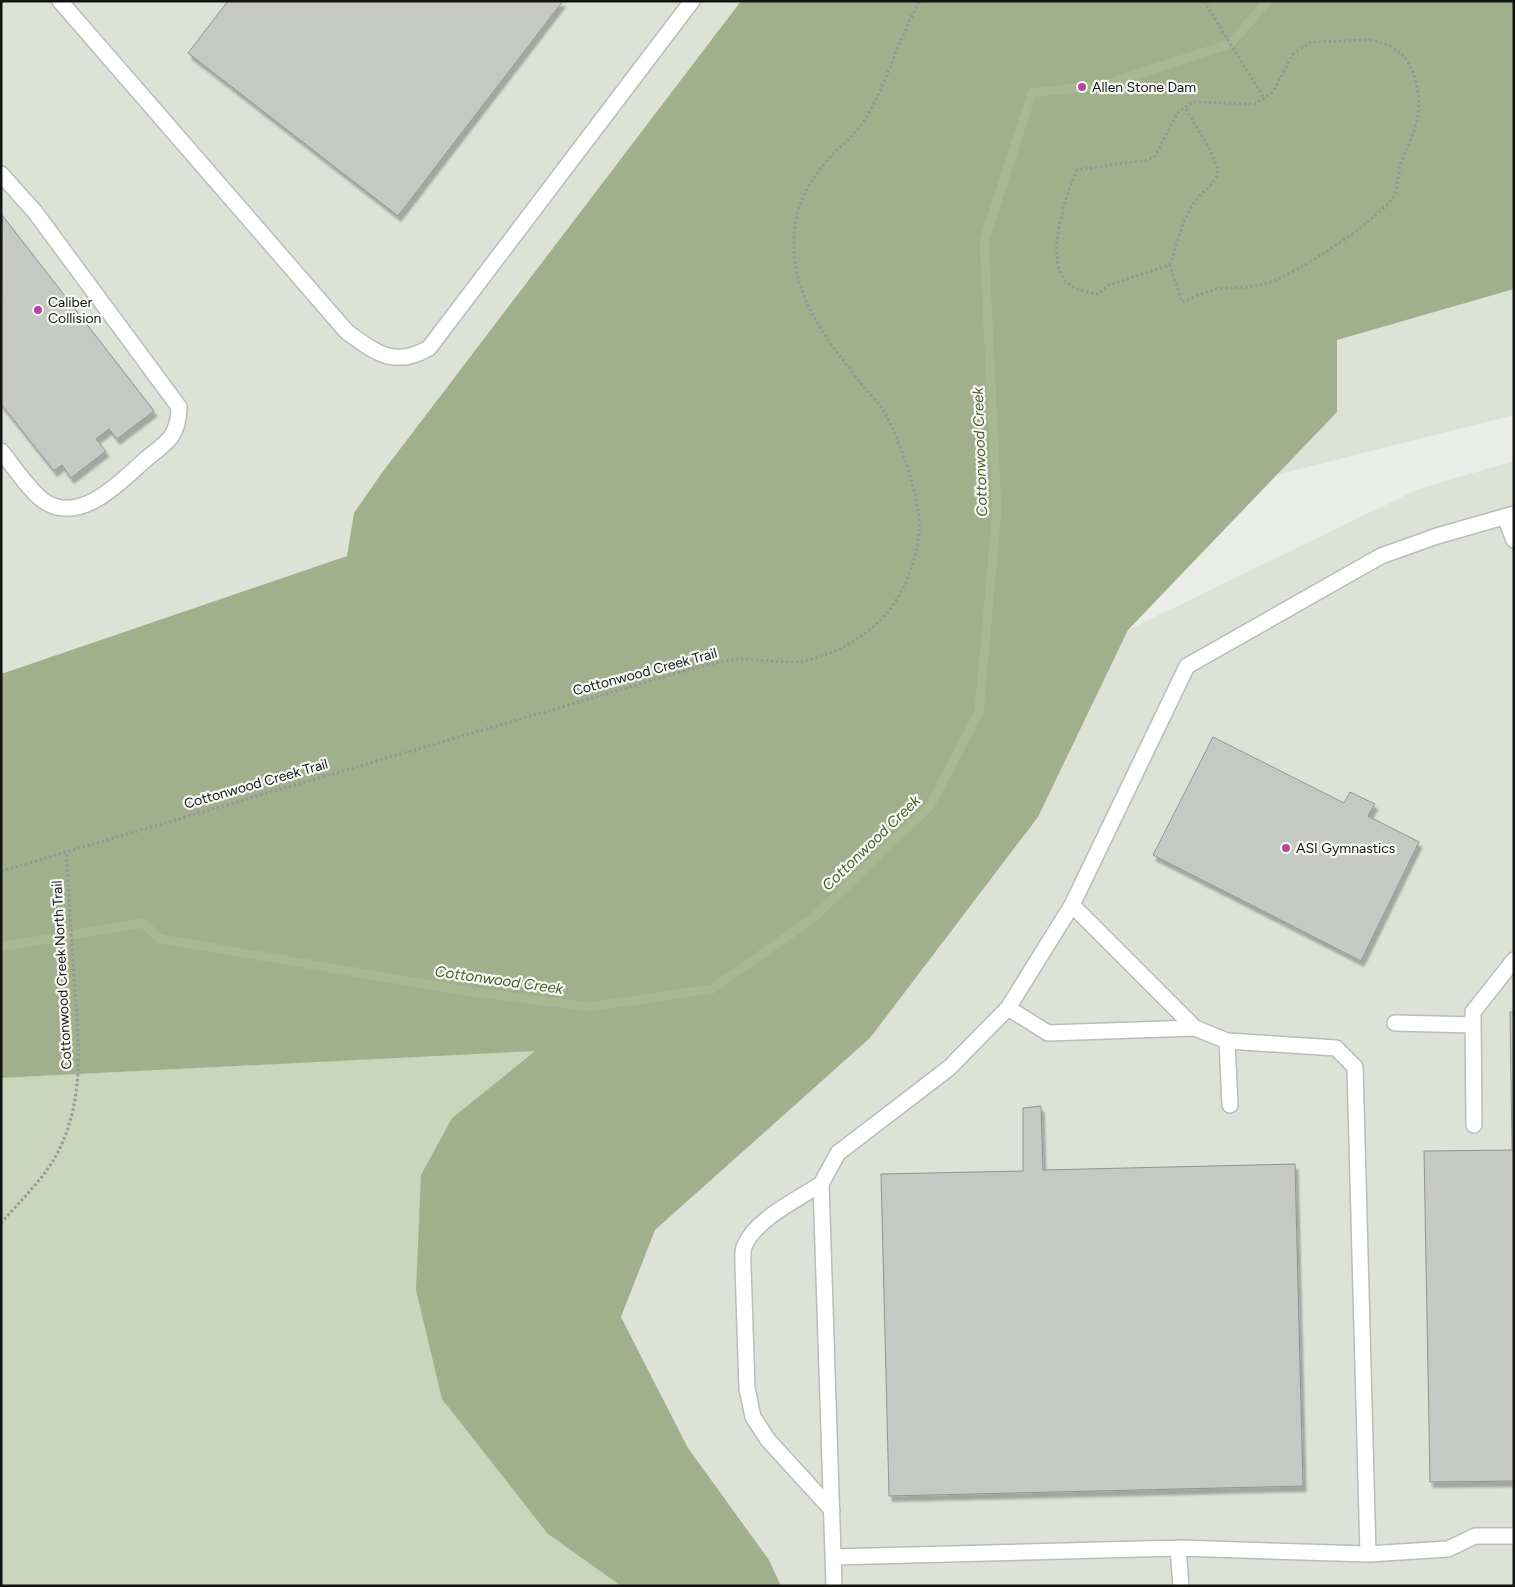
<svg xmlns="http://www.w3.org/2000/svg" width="1515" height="1587" viewBox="0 0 1515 1587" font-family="Figtree,sans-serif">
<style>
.built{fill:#dde2d7}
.green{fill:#cad5bb}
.forest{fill:#a0b08c}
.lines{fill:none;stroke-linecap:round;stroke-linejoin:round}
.stream{stroke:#a8b893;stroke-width:9}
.building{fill:#c6c8c4;stroke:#92938f;filter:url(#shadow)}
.lane-casing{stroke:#bbbcb9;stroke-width:18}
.path{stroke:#979895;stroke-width:3;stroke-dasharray:2.5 2.5;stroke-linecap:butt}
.lane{stroke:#fff;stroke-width:15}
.poi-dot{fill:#b745a0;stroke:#f7f9f5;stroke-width:2}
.labels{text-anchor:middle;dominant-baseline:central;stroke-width:4.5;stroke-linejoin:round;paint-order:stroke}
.poi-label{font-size:14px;fill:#131412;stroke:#f7f9f5;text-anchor:start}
.street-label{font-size:14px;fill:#131412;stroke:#f7f9f5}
.water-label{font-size:15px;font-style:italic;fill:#495d26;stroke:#f7f9f5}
</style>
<defs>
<filter id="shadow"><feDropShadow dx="3" dy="5.5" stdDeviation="1" flood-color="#0004"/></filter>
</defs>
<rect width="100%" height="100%" fill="#eaece8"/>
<path class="built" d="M 1,1 L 741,1 L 381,474 L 354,513 L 347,556 L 1,674 Z
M 1514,267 L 1514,415 L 1037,535 L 1019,412 Z
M 1514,461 L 1514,1586 L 781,1586 L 769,1560 L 688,1448 L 621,1317 L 655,1230 L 870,1038 L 1038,817 L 1128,630 L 1418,489 Z"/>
<path class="green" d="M 536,1050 L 452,1118 L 548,1534 L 621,1586 L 1,1586 L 1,1078 Z"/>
<path class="forest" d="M 741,1 L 1514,1 L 1514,289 L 1337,340 L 1337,412 L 1128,630 L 1038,817 L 870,1038 L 655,1230 L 621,1317 L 688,1448 L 769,1560 L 781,1586 L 621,1586 L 548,1534 L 442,1399 L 416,1290 L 421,1175 L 452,1118 L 535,1051 L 1,1078 L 1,674 L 347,556 L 354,513 L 381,474 Z"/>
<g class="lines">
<path class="stream" d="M 1,947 L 143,923 L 160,939 L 473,992 L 589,1007 L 712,989 L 812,919 L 930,806 L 979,712 L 997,509 L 984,241 L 1032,93 L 1104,85 L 1230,44 L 1268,1"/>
</g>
<path class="building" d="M 228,1 L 563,1 L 398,216 L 188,53 Z
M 2,215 L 154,411 L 117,439 L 109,429 L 96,439 L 106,451 L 71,478 L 62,465 L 54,471 L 1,404 Z
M 1213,737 L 1344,803 L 1350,792 L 1375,804 L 1368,816 L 1419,842 L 1361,961 L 1153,855 Z
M 1510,1012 L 1514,1012 L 1514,1481 L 1430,1482 L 1424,1151 L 1512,1150 Z
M 1041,1106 L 1043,1170 L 1295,1164 L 1303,1486 L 889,1496 L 881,1174 L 1023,1171 L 1023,1108 Z"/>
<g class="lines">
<defs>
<path id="lane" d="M 60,1 L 347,332 C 376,353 395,368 429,348 L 692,1
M 1,174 L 35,212 L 179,407 C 179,417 177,428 171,437 C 165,445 153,453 145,460 C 121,481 83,523 47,503 C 31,494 13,465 1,451
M 1505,517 L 1514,540
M 1072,905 L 1195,1028
M 1395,1023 L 1473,1025
M 1227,1041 L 1230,1105
M 1474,1125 L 1473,1012 L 1514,960
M 821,1184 C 798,1199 754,1220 744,1247 C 742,1253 743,1260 743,1266 L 747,1388 L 753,1417 L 768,1440 L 832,1510
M 1178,1548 L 1181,1586
M 1368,1554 L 1448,1549 L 1475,1536 L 1514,1536
M 833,1557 L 1178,1548 L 1368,1554 L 1355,1067 L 1336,1048 L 1227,1041 L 1195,1028 L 1048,1033 L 1008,1008
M 834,1586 L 821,1184 L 838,1153 L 949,1068 L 1008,1008 L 1072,905 L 1187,666 L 1381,556 L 1437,536 L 1514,514"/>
</defs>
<use href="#lane" class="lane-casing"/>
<path class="path" d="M 1204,1 L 1264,98
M 1370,40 C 1402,46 1414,62 1418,94 C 1422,120 1410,139 1401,163 C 1397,173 1399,190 1392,199 C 1373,223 1296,275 1267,283 C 1251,288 1235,287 1218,289 C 1206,291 1194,298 1182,302 L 1170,265 L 1108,285 L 1098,294 C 1088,292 1077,291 1069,284 C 1042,263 1066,195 1077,170 L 1147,160 L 1155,156 L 1178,112 L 1193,102 L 1255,104 L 1273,92 L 1293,54 L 1311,42 Z
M 1170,265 C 1178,243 1182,218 1196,200 C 1205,188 1217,184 1218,169 L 1209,148 L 1185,107
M 1,871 L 705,665 C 717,663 729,659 740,659 C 761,659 783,664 803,661 C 838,655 879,630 897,599 C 909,578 917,557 919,532 C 922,501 899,437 883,410 C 877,400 867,392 860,382 C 826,339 791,295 794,237 C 795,205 811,177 833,154 C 844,143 857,132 866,118 C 888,82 898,38 920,1
M 1,1223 C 21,1200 47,1176 60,1148 C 86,1093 78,1036 74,977 C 71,935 69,894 66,852"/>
<use href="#lane" class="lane"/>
</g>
<g class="poi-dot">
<circle cx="1082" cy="87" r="5"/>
<circle cx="38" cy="310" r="5"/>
<circle cx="1286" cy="848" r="5"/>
</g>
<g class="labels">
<g class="poi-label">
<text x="1092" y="87">Allen Stone Dam</text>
<text x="48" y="302">Caliber<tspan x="48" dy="16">Collision</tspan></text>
<text x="1296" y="848">ASI Gymnastics</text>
</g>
<g class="street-label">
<text transform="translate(645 672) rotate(-15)">Cottonwood Creek Trail</text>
<text transform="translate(256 784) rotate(-16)">Cottonwood Creek Trail</text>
<text transform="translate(62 975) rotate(-93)">Cottonwood Creek North Trail</text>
</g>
<g class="water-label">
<text transform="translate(980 452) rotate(-92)">Cottonwood Creek</text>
<text transform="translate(871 843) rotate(-44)">Cottonwood Creek</text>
<text transform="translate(499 980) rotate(8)">Cottonwood Creek</text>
</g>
</g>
<rect width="1515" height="1587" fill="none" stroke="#131412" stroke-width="5"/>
</svg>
